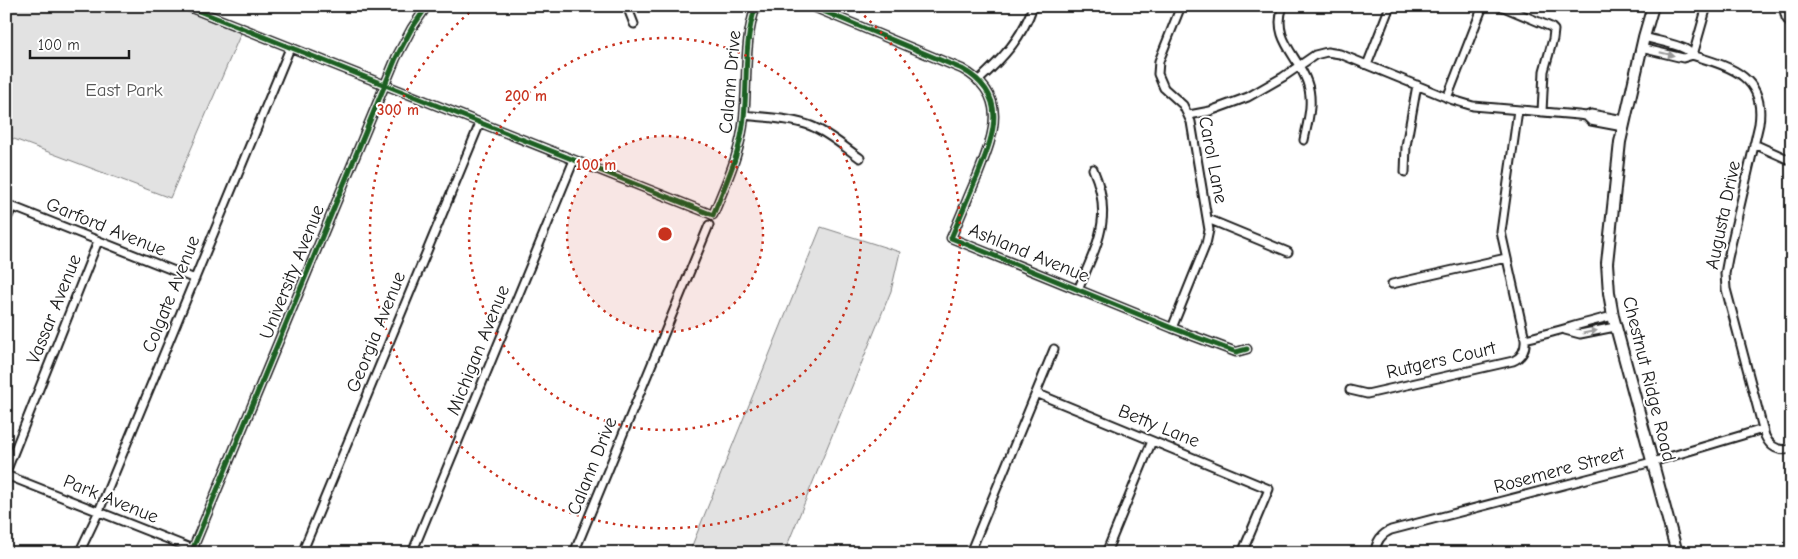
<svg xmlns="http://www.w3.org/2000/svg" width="1798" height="559" viewBox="0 0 1798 559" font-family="'Comic Neue',sans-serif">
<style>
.green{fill:#e2e2e2;stroke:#7f7f7f}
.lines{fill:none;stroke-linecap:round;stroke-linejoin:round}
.street-casing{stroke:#1c1c1c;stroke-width:11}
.secondary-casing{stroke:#1c1c1c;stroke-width:14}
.street{stroke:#fff;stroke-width:7}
.secondary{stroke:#fff;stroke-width:10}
.cycleway-casing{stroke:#fff;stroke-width:8}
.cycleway{stroke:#1b5e20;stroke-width:5}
.oneway{fill:#999}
.ring{fill:none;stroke:#c8321e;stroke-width:2.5;stroke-dasharray:2.5 5}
.labels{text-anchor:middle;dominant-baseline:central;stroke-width:4;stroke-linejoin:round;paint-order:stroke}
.street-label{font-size:19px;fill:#1c1c1c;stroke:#fff}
.park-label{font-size:19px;fill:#575757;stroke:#fff}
.centre{fill:#c8321e;stroke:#fff;stroke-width:2.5}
.ring-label{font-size:15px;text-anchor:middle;font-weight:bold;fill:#c8321e;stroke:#fff;stroke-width:4;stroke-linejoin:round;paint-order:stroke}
</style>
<rect width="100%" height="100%" fill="#fff"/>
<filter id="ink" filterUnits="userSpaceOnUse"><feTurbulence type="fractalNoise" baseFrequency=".02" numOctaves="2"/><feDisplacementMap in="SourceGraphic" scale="10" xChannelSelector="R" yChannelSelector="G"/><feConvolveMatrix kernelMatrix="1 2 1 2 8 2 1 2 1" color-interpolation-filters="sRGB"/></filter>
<g filter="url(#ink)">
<path class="green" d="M 6,6 L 174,6 L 241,33 L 170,198 L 6,136 Z
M 821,227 L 900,252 L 891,291 L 784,553 L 689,553 Z"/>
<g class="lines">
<defs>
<path id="street" d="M 186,6 L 713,215 C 726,183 741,152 744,117 C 748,79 743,43 756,6
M 627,6 L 634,24
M 811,6 L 962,69 C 1011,96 993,136 977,177 C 968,197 960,218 951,238 L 1172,328 L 1236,352 L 1247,349
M 1283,6 C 1271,39 1298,55 1307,82 C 1314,101 1308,121 1304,140
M 1501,6 L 1551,27 L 1554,30 L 1553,39 L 1544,71 L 1542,112
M 1783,6 L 1786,18 L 1792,26
M 1644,37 C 1657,41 1673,43 1685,49 C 1689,51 1691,54 1695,56 C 1731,67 1766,77 1759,124 L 1728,258 L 1725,274 L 1726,289 L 1765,436 C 1770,447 1779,452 1792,449
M 1641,48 L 1683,58 L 1693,55
M 1693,55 L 1707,6
M 1367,65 L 1390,6
M 978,81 C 1002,59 1023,37 1033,6
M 1447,98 L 1483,6
M 745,115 C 766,118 790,118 811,126 C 829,133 844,147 860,158
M 1189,115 L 1210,111 L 1248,97 L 1283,77 L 1315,55 L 1327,52 L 1340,54 L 1453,100 L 1473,106 L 1578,115 L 1586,116 L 1591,121 L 1623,127
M 1586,116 L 1591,114 L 1624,120
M 1754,144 L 1792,161
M 1405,172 L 1406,146 L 1417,85
M 6,204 L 195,279
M 1208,219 L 1288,252
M 6,221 L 12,207
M 1392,284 L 1506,258
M 1078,290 C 1097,244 1114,218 1093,169
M 1172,328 L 1206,244 L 1209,230 L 1191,122 L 1183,105 L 1164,88 L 1158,74 L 1159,61 L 1181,6
M 1565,330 L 1580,334 L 1615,327
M 1525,339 C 1555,332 1583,323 1613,316
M 1350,390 L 1367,394 L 1513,361 C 1522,357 1526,350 1525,339 L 1501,232 L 1518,110
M 1036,393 L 1269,489 L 1242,553
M 6,472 L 98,241
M 6,475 L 203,553
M 79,553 L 99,511 L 290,48
M 191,553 L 396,58 L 412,28 L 427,6
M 302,553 L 480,123
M 412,553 L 574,160
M 574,553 L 709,225
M 970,553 L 1054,349
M 1106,553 L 1152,441
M 1375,553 C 1376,541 1381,534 1391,530 L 1652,462 L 1763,429"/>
<path id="secondary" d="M 1653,6 L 1644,37 L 1620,142 L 1607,263 L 1609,293 L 1613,316 L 1677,553"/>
</defs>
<use href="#street" class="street-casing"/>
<use href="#secondary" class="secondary-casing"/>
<use href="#street" class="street"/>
<use href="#secondary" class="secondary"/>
<defs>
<path id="cycleway" d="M 186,6 L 713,215 C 726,183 741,152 744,117 C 748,79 743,43 756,6
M 811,6 L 962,69 C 1011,96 993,136 977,177 C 968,197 960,218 951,238 L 1172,328 L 1236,352 L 1247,349
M 191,553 L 396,58 L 412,28 L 427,6"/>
</defs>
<use href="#cycleway" class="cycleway-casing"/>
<use href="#cycleway" class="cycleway"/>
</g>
<defs><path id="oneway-solid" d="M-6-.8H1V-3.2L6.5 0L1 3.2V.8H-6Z" transform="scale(1.25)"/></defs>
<g class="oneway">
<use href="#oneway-solid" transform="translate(1667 54) rotate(13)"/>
<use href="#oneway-solid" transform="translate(1590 332) rotate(-12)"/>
</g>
</g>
<circle cx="665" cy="234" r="98" fill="#c8321e" fill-opacity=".12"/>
<g class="ring">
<circle cx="665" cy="234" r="98"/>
<circle cx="665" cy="234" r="196"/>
<path d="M853 6A295 295 0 1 1 477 6"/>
</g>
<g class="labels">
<g class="street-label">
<text transform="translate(730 82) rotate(-85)">Calann Drive</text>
<text transform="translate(1213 160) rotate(79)">Carol Lane</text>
<text transform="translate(1723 215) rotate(-78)">Augusta Drive</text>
<text transform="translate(106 227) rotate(22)">Garford Avenue</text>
<text transform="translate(1029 253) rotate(22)">Ashland Avenue</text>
<text transform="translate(292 272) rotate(-68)">University Avenue</text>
<text transform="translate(171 294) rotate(-68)">Colgate Avenue</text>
<text transform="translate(54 309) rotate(-68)">Vassar Avenue</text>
<text transform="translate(376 332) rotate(-68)">Georgia Avenue</text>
<text transform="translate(478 350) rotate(-68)">Michigan Avenue</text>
<text transform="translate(1441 360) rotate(-13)">Rutgers Court</text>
<text transform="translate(1649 379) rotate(76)">Chestnut Ridge Road</text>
<text transform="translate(1159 426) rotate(22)">Betty Lane</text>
<text transform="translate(592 466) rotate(-68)">Calann Drive</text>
<text transform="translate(1559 470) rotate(-15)">Rosemere Street</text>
<text transform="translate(111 499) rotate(22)">Park Avenue</text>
</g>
<g class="park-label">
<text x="124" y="90">East Park</text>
</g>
</g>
<circle cx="665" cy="234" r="8" class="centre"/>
<g class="ring-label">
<text x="526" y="101">200 m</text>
<text x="398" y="115">300 m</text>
<text x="596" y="170">100 m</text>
</g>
<rect width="1798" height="559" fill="none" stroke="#fff" stroke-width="25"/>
<rect x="12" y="12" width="1773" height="534" fill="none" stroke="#1c1c1c" stroke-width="2" filter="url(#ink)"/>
<path d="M30 50v8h99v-8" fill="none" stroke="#1c1c1c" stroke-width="2.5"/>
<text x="38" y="50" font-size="15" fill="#1c1c1c" stroke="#ffffff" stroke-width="4" paint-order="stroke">100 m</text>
</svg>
